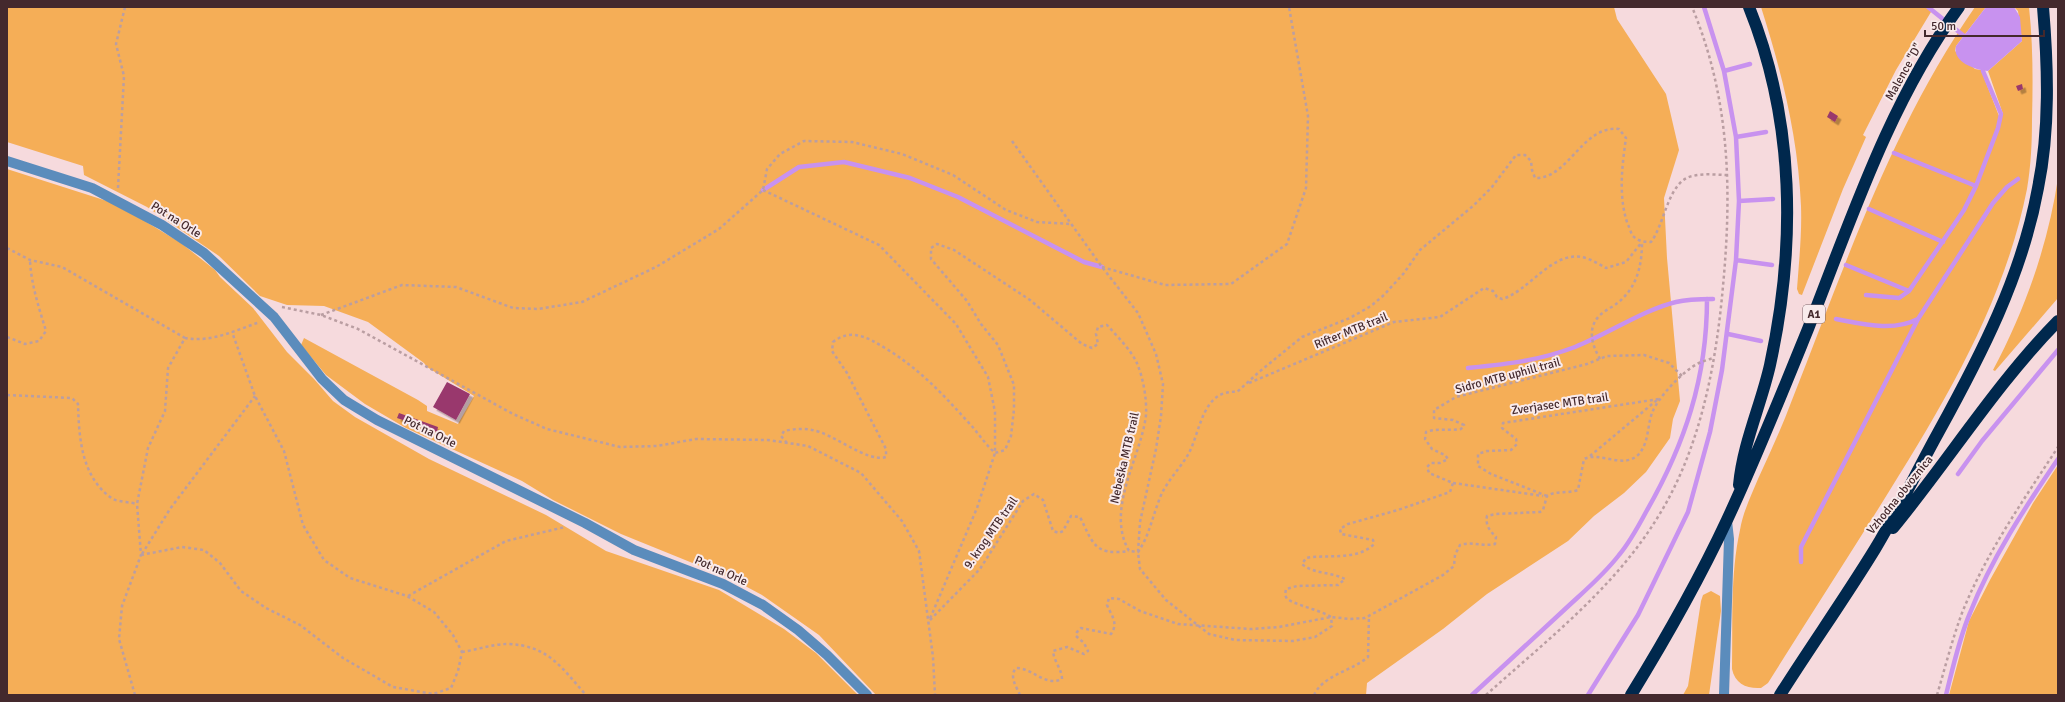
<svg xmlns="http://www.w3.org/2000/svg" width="2065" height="702" viewBox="0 0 2065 702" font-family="Signika,sans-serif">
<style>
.green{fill:#f5ae57}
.water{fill:#c892ef}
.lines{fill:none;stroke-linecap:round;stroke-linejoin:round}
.stream{stroke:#c892ef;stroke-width:4.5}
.building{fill:#99386d;filter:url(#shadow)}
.path{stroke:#ba9ea2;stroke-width:2.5;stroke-dasharray:3 3;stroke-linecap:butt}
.minor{stroke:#5b8cbc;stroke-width:10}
.highway{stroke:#00284d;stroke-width:12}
.labels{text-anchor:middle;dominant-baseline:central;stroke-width:4;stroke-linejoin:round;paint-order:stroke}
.shield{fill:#f9ebec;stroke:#7a6366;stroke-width:1}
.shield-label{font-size:11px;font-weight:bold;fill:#44292d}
.street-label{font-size:12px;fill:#44292d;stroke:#f9ebec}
</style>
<defs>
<filter id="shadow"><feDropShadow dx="3.5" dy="3.5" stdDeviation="0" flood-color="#0004"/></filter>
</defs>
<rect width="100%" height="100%" fill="#f6dadd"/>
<path class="green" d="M 7,7 L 1614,7 L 1617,19 L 1666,94 L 1679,150 L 1664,198 L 1667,258 L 1680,401 L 1673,419 L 1670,438 L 1646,472 L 1624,493 L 1594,516 L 1568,541 L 1487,594 L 1443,629 L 1367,683 L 1366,695 L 876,695 L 819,635 L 762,595 L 732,579 L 621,534 L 553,500 L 522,481 L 406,428 L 365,404 L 326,375 L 301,345 L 304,338 L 418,400 L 427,406 L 427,411 L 458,424 L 474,396 L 427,367 L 424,363 L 368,322 L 324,306 L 287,305 L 260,296 L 219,256 L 147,207 L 84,175 L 83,166 L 7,142 Z
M 1761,7 L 1934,7 L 1896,70 L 1863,135 L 1866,137 L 1843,189 L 1802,295 L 1799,294 L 1797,289 C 1799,261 1802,234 1801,206 C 1798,137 1782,73 1761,7 Z
M 1975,7 L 1986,7 L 1956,46 L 1955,51 L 1975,69 L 1981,70 L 1999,116 L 2003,114 L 1988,71 L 2022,41 L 2018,11 L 2014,7 L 2029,7 C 2033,44 2033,81 2032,119 C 2032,142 2031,166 2027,189 C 2004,305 1942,407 1880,506 C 1843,565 1805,624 1768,683 L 1761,688 C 1747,689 1735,684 1732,669 C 1733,623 1730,575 1740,530 C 1743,512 1751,496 1758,479 C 1770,453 1782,427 1792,400 C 1845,266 1892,126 1975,7 Z
M 7,169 L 107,201 L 143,220 L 181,243 L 215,270 L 220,277 L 253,308 L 287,352 L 314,379 L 333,401 L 355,417 L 429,459 L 546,515 L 606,551 L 719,590 L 784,629 L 816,653 L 858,695 L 7,695 Z
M 2058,178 L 2058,298 L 1995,371 L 1993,370 C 2025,310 2048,245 2058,178 Z
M 2058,465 L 2058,695 L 1949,695 L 1969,621 L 1990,580 L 2033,503 Z
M 1711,591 L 1720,596 L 1721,611 L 1709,695 L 1683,695 L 1688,686 L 1701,601 L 1703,595 Z"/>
<path class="water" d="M 1986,7 L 2014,7 L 2020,17 L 2022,41 L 1988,71 C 1975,70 1952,62 1956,46 Z"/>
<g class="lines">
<path class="stream" d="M 1928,7 L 1964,36
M 1724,71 L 1750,64
M 1736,137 L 1766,132
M 1894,153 L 1976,186
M 763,190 L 799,167 L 844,162 L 910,178 L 958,197 L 1084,262 L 1102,267
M 1739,201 L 1773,199
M 1869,209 L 1943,242
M 1736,260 L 1772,265
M 1846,265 L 1909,291
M 1866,295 L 1899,298 L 1909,291 L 1964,210 L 1976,186 L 1998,128 L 2001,114 L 1983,71
M 1836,319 C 1863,324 1893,332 1918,319
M 1728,334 L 1761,341
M 1468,368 C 1507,364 1538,361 1575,347 C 1608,334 1643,310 1676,302 C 1688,299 1700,299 1713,299
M 1958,474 L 1982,441 L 2058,350
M 1801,562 L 1801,547 L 1918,319 L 1993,203 L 2007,187 L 2018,179
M 1472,695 C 1502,667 1533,639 1563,611 C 1582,593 1603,576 1619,555 C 1630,542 1638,527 1646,512 C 1685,444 1707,378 1707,299
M 1588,695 L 1638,615 L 1688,512 L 1710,432 L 1722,370 L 1736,260 L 1739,201 L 1736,137 L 1724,71 L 1704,7
M 1946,695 C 1953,667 1959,639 1970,613 C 1991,559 2026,506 2058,459"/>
</g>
<path class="building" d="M 2022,84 L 2023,89 L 2018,91 L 2016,86 Z
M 1830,111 L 1838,116 L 1835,122 L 1827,117 Z
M 447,382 L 470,394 L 456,420 L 433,407 Z
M 399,413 L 438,427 L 437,432 L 397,418 Z"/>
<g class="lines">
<path class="path" d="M 1012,141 L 1102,267 L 1138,313 L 1156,354 L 1163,384 L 1161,416 L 1156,449 L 1140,522 L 1138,552 L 1140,569 L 1166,600 L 1209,634 L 1235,640 L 1293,641 L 1315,637 L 1332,626 L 1331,617 C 1317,609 1301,607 1287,599 L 1285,595 L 1286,589 L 1297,586 L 1338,585 L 1345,579 C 1332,572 1313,574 1302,564 L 1306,558 C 1327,554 1358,561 1374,544 L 1373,540 L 1341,534 L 1340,529 L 1348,524 L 1398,510 L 1450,492 L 1453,483 L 1429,473 L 1427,467 L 1431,463 L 1440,463 L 1448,459 L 1445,455 L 1432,449 L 1425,439 L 1426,432 C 1437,428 1449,431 1461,429 L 1464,425 L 1453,420 L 1434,418 L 1434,410 L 1456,397 L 1587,364 L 1607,356 L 1644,355 L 1669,363 L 1682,376
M 118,188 L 124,76 L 116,44 L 125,7
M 763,190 L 879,245 L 956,324 L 988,377 L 995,412 L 995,453 L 977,508 L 929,621
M 7,248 L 30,260 L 62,267 L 185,338
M 1102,267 L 1165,285 L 1231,284 L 1287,244 L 1306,188 L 1308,116 L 1289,7
M 282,307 L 321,315 L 358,329 L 513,414 L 547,429 L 620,447 L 657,446 L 696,439 L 768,440 L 808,446 L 861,473 L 902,521 L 919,551 L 933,657 L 935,695
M 321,315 L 402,285 L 456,287 L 513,308 L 538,309 L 582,302 L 656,267 L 719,229 L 763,190 L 767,169 L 780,154 L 804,141 L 852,142 L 902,154 L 953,175 L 1006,210 L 1037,222 L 1071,224
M 7,337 L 25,344 L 39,341 L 46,331 C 39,308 31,284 30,260
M 1600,359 C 1592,345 1587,329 1599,316 C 1606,309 1616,306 1622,299 C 1638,284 1642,263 1642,242
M 1249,383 L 1394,322 L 1440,317 L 1484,288 L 1493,291 L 1497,297 L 1502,299 C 1528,292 1551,252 1581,257 C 1589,258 1599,264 1606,268 L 1626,262 L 1642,242
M 7,395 L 72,398 L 78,404 C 79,437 81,478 113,499 C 119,502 130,502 137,504
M 787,443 L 781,436 L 784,431 C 793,429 802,428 812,430 C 833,433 867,463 886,457 L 886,449 L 847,373 L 832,351 L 833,342 C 851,328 867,337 885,348 C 917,367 942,393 967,421 C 977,431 984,443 995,453 L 1005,450 L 1011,436 L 1014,409 L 1014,385 L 998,345 L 981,324 L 967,301 L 931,259 L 931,248 L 937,244 L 954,250 L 1030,300 L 1082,344 L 1092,348 L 1098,344 L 1096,334 L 1098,327 L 1107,325 C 1117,336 1129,348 1136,361 C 1143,376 1147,399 1146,415 C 1141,458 1105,509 1129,551 L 1138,552 C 1150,535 1153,513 1162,493 C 1169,479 1181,467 1189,453 C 1201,429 1203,389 1237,392 L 1259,372 L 1302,337 L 1350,318 L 1371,306 L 1384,295 L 1404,273 L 1420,250 L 1473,206 L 1492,187 L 1516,155 L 1525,155 L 1531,161 L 1532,170 L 1535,178 C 1569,179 1582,125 1619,129 L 1626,138 C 1622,166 1618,197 1628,225 C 1630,228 1631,234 1633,236 C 1638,241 1644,242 1651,242 C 1665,224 1668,180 1693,176 C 1704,173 1717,175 1728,175
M 1590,456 L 1657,400
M 1453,483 L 1543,496
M 1547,496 L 1491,474 L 1478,466 L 1478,454 L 1487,451 L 1511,450 L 1517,444 L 1516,439 L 1502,428 L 1503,423 L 1659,399
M 142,554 L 170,509 L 255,396
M 141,555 L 182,547 L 204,550 L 220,563 L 241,591 L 266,608 L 300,625 L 343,658 L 393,687 L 433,694 L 451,688 L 458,671 L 462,652 L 453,635 L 434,612 L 407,596 L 350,578 L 324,560 L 303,525 L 284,451 L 255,396 L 232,332
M 408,596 L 506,541 L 565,527
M 930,620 L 980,569 L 1023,501 L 1034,494 L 1043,500 L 1053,531 L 1059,533 L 1063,531 L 1071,516 L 1080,517 C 1093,543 1094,556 1129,551
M 462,652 C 476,650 493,644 507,644 C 548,645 561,667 586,695
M 135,695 L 119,639 L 122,606 L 141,555 L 137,504 L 148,448 L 165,411 L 168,368 L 185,338 C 211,343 236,330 260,322
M 1020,695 C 1016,686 1009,676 1016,668 C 1033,668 1045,687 1062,679 C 1062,669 1054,662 1053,651 L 1067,647 L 1084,654 L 1088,651 L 1084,643 L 1076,636 L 1077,632 L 1081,628 L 1111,634 C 1119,623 1111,615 1107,605 L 1109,598 L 1119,599 L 1140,611 L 1178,624 L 1251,629 L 1279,627 L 1331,617 L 1350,619 L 1365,618 L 1443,575 L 1454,566 L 1455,555 L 1460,545 C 1473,541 1481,547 1495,544 L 1496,537 C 1490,531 1485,525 1487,516 L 1496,514 L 1540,512 L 1543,510 L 1547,496 C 1557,490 1567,494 1578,490 L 1584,459 C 1600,451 1624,470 1639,454 C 1649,442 1647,427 1652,413 C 1658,397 1684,370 1699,363 C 1704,361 1709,359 1714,358
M 1314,695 C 1323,675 1352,671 1368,657 L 1369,616
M 1486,695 C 1546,641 1613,589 1656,520 C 1700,451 1716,366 1723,286 C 1732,190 1730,98 1692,7
M 1937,695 C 1945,668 1952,640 1962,613 C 1986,553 2023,501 2058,447"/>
<path class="minor" d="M 7,161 L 92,188 L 162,225 L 204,253 L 274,317 L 322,379 L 344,400 L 377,420 L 585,523 L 634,550 L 723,584 L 763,605 L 798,630 L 827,655 L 867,695
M 1724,695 L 1729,539 L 1727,521"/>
<path class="highway" d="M 1739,485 C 1743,443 1761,405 1770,365 C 1796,246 1795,121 1749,7
M 1893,528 C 1949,460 1996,384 2058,321
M 1631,695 C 1666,638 1699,580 1727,520 C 1756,458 1782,393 1808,329 C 1851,220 1889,103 1959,7
M 1780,695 C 1811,646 1845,598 1875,549 C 1898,511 1917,471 1938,433 C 1981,355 2022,276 2038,188 C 2050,129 2048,67 2043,7"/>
</g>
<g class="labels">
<rect class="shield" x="1803" y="305" width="22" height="18" rx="3"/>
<g class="shield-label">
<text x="1814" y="314">A1</text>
</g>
<g class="street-label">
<text transform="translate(1904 72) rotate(-61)">Malence "D"</text>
<text transform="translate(176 220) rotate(32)">Pot na Orle</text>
<text transform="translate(1351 331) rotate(-22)">Rifter MTB trail</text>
<text transform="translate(1508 376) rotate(-15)">Sidro MTB uphill trail</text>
<text transform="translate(1560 404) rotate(-8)">Zverjasec MTB trail</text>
<text transform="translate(430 432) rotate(26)">Pot na Orle</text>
<text transform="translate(1125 458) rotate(-77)">Nebeška MTB trail</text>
<text transform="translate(1900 495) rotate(-51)">Vzhodna obvoznica</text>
<text transform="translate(991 533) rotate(-55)">9. krog MTB trail</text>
<text transform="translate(721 571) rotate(24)">Pot na Orle</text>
</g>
</g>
<rect width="2065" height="702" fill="none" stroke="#44292d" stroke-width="16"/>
<path d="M1925 30v6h119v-6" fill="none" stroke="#44292d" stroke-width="2"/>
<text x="1931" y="30" font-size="12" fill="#44292d" stroke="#f9ebec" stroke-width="3" paint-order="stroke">50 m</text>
</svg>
